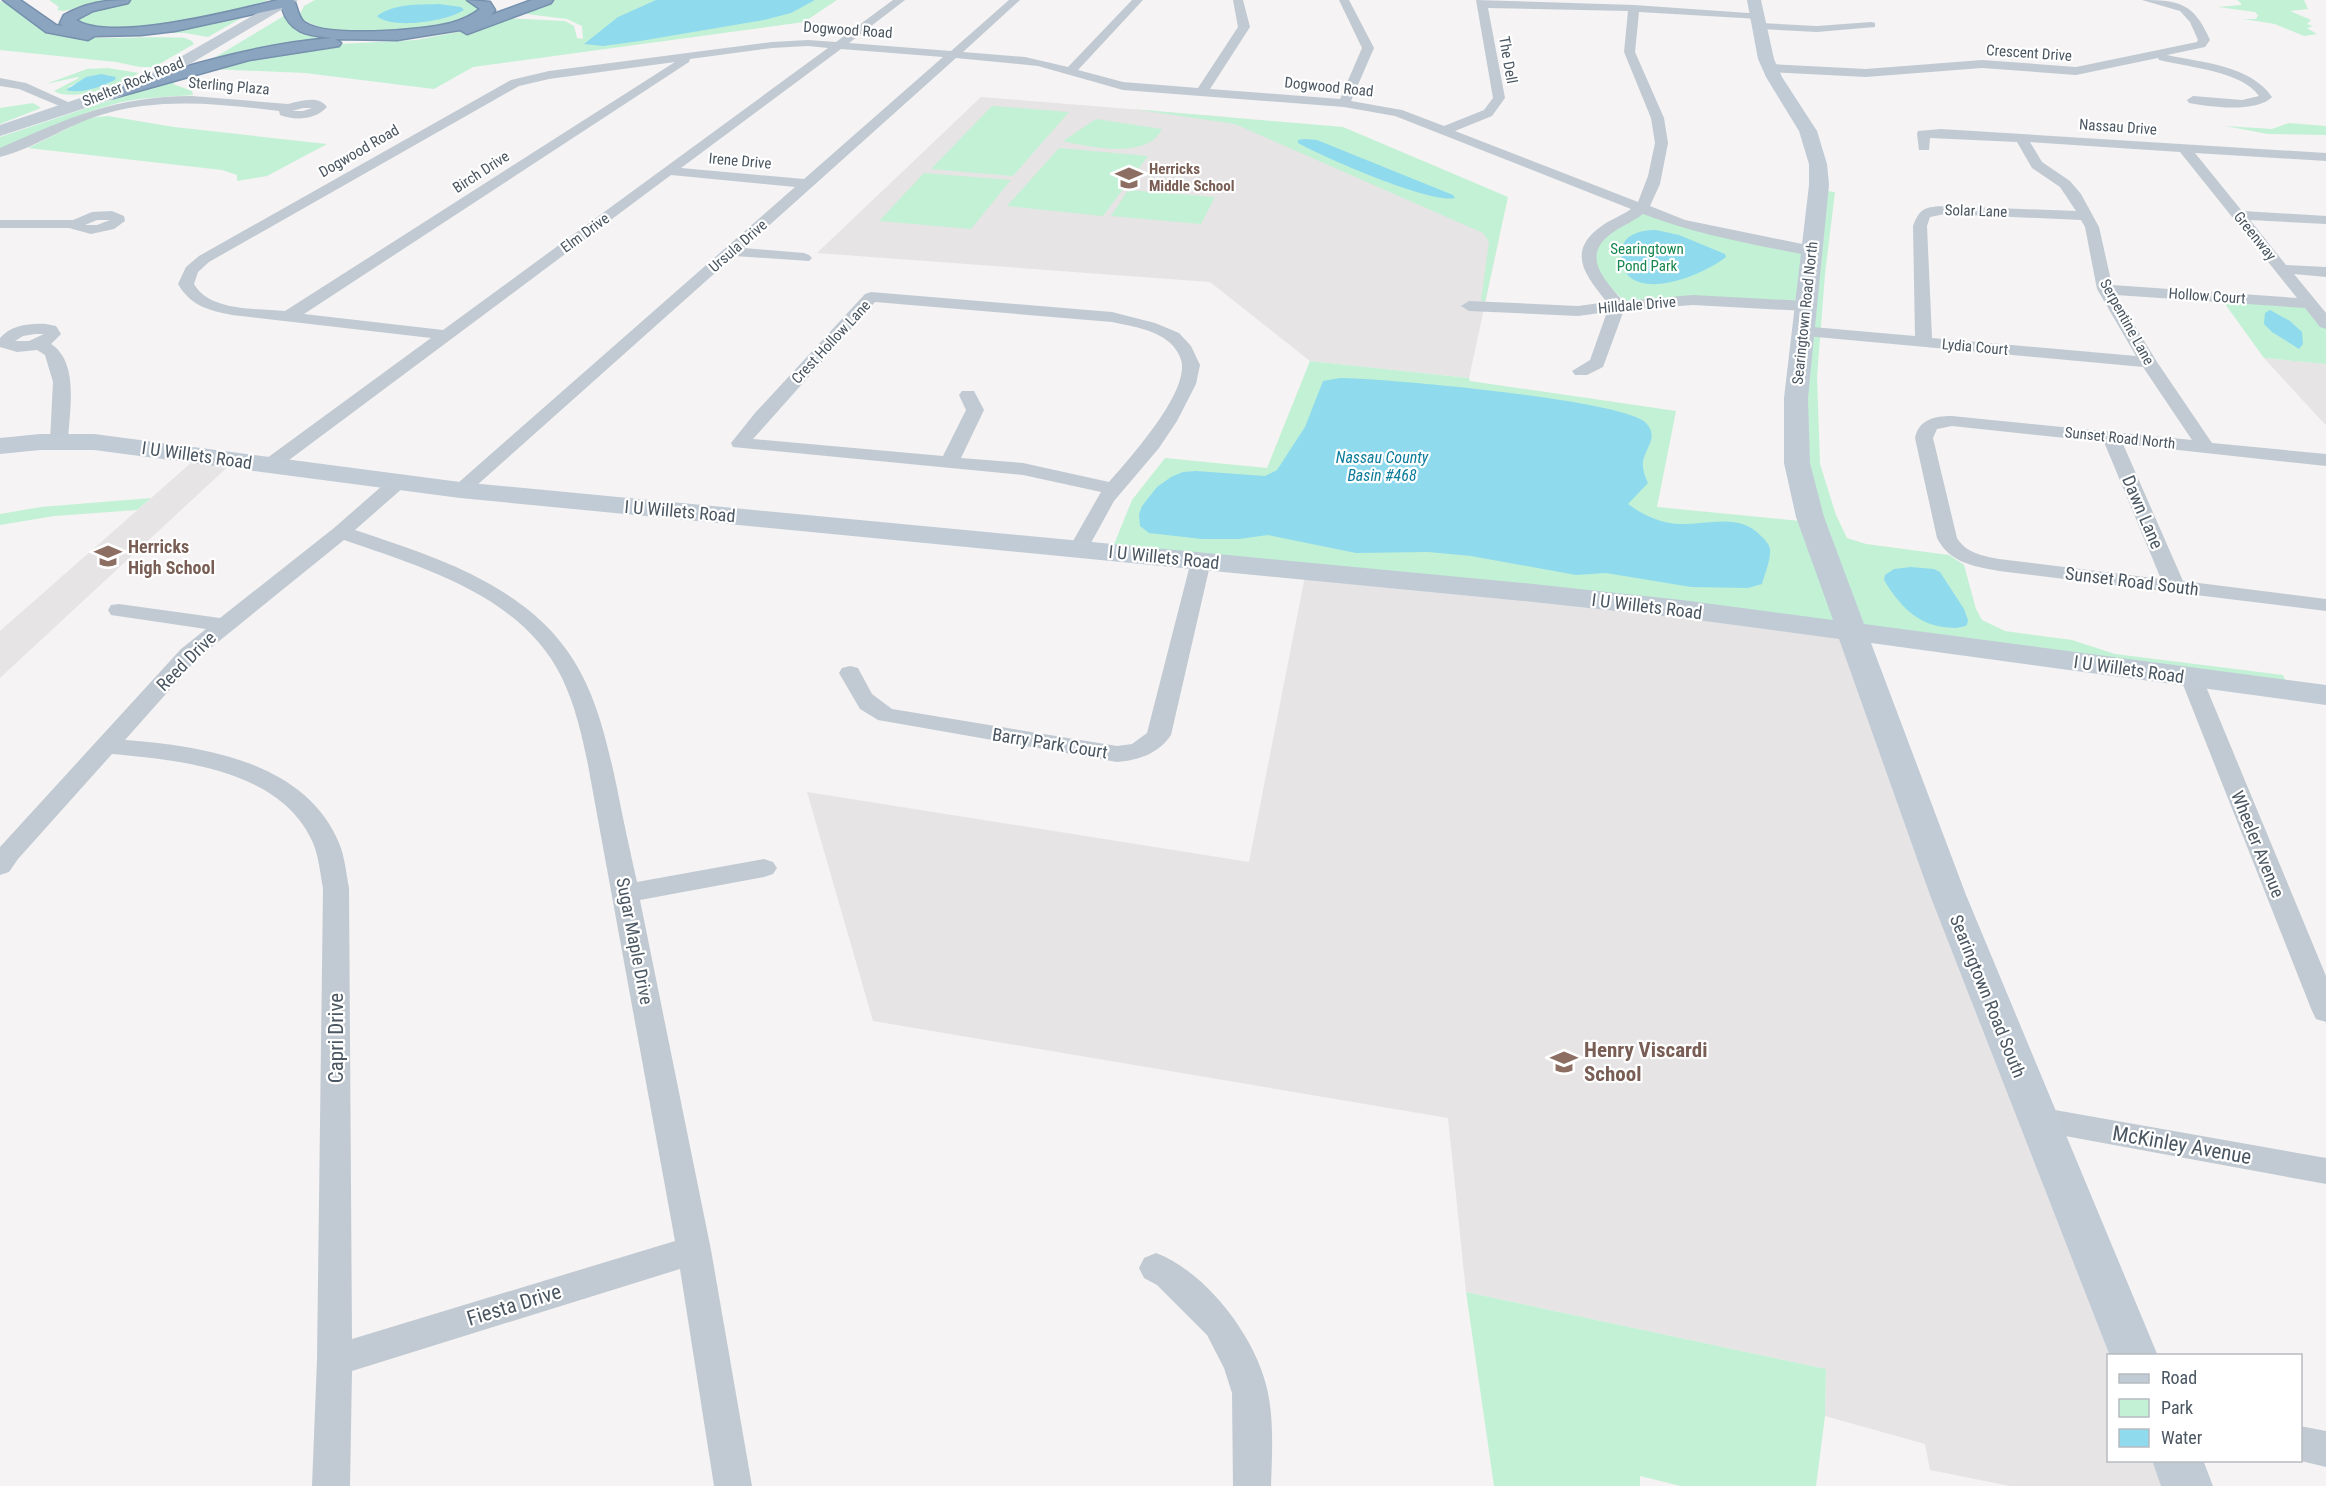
<svg xmlns="http://www.w3.org/2000/svg" width="2326" height="1486" viewBox="0 0 2326 1486" font-family="'Roboto Condensed',sans-serif">
<style>
.education{fill:#e6e4e5}
.green{fill:#c3f1d5;fill-rule:evenodd}
.water{fill:#90daee}
.lines{fill:none;stroke-linecap:round;stroke-linejoin:round}
.motorway-casing{stroke:#7690ad;stroke-width:3}
.minor{fill:#c1cad2;fill-rule:evenodd}
.secondary{fill:#c1cbd6;fill-rule:evenodd}
.motorway{fill:#8ba5c1;fill-rule:evenodd}
.labels{text-anchor:middle;dominant-baseline:central;stroke-width:4.5;stroke-linejoin:round;paint-order:stroke}
.far-street-label{font-size:15px;fill:#4a5661;stroke:#fff}
.far-education-label{font-size:15px;font-weight:bold;fill:#785e54;stroke:#fff;text-anchor:start}
.far-park-label{font-size:15px;fill:#17864f;stroke:#fff}
.far-water-label{font-size:16px;font-style:italic;fill:#0c7c9b;stroke:#fff}
.street-label{font-size:18px;fill:#4a5661;stroke:#fff}
.education-label{font-size:18px;font-weight:bold;fill:#785e54;stroke:#fff;text-anchor:start}
.near-street-label{font-size:21px;fill:#4a5661;stroke:#fff}
.near-education-label{font-size:21px;font-weight:bold;fill:#785e54;stroke:#fff;text-anchor:start}
</style>
<rect width="100%" height="100%" fill="#f5f3f3"/>
<path class="education" d="M 981,97 L 1227,117 L 1499,239 L 1469,378 L 1310,361 L 1210,282 L 817,253 Z
M 2264,358 L 2326,364 L 2326,425 L 2320,419 Z
M 200,455 L 235,460 L 0,678 L 0,631 Z
M 1306,571 L 1851,632 L 2134,1355 L 2108,1356 L 2108,1460 L 2177,1461 L 2187,1486 L 2010,1486 L 1930,1470 L 1925,1444 L 1825,1416 L 1826,1369 L 1466,1292 L 1448,1118 L 873,1021 L 807,792 L 1249,862 Z"/>
<path class="green" d="M 49,0 L 115,0 L 63,11 L 57,10 L 59,7 Z
M 132,0 L 268,0 C 234,19 138,33 98,28 C 91,27 83,24 75,22 L 76,17 L 85,12 Z
M 315,0 L 467,0 L 483,9 C 466,31 411,30 386,30 L 383,32 C 355,33 327,34 302,19 L 300,14 L 304,6 Z
M 551,0 L 837,0 L 804,22 L 473,67 L 434,89 L 305,73 L 210,69 L 176,81 L 173,84 L 192,91 L 193,95 C 166,97 138,97 111,105 C 73,115 36,135 0,150 L 0,137 L 213,66 L 303,46 L 416,40 L 474,29 L 504,18 L 565,21 L 574,26 L 577,38 L 583,39 L 582,26 L 567,19 L 518,13 Z
M 2237,0 L 2304,0 L 2308,9 L 2290,11 L 2311,20 L 2307,24 L 2313,26 L 2307,28 L 2317,34 L 2304,36 L 2275,24 L 2243,19 L 2256,19 L 2258,15 L 2255,12 L 2218,7 L 2241,5 L 2241,3 Z
M 0,1 C 18,8 29,24 42,29 C 79,44 144,35 185,38 L 192,41 L 194,44 L 154,67 L 140,67 L 116,62 L 0,50 Z
M 287,14 L 291,21 L 360,38 L 357,40 L 315,42 L 204,64 Z
M 243,17 L 208,37 L 185,33 L 124,32 Z
M 108,68 L 139,73 C 120,84 74,103 54,91 L 79,78 L 78,77 L 46,84 L 87,69 ZM 95,75 L 109,75 L 109,83 L 86,90 L 68,87 Z
M 33,103 L 41,108 L 0,124 L 0,108 Z
M 992,106 L 1069,112 L 1013,176 L 931,169 Z
M 1132,109 L 1343,127 L 1508,197 L 1485,302 L 1481,300 L 1489,242 L 1483,233 L 1235,124 Z
M 108,116 L 174,127 L 327,144 L 267,176 L 237,181 L 237,175 L 222,170 L 28,148 L 89,118 Z
M 1096,119 L 1162,129 C 1147,160 1089,147 1063,141 Z
M 2289,123 L 2326,126 L 2326,135 L 2268,134 L 2225,126 L 2272,129 Z
M 1059,148 L 1148,156 L 1103,216 L 1007,206 Z
M 924,173 L 1011,180 L 971,229 L 879,221 Z
M 1128,190 L 1215,197 L 1201,224 L 1111,216 Z
M 1816,190 L 1835,192 L 1825,274 L 1817,377 L 1820,464 L 1836,515 L 1847,538 L 1866,544 L 1949,555 L 1964,565 L 1976,609 L 1982,620 L 2005,631 L 2072,640 L 2115,654 L 2283,675 L 2288,687 L 1113,547 L 1132,500 L 1165,458 L 1267,468 L 1310,361 L 1469,378 L 1470,381 L 1676,411 L 1657,507 L 1810,522 L 1804,304 L 1707,297 L 1625,301 L 1598,277 L 1593,256 L 1598,242 L 1626,222 L 1646,213 L 1811,251 Z
M 2220,297 L 2310,304 L 2326,324 L 2326,364 L 2264,358 Z
M 151,498 L 137,510 L 54,516 L 0,525 L 0,514 L 41,507 Z
M 1466,1292 L 1826,1369 L 1825,1416 L 1816,1486 L 1681,1486 L 1640,1476 L 1640,1486 L 1494,1486 Z"/>
<path class="water" d="M 656,0 L 815,0 L 791,13 L 764,20 L 640,41 L 603,46 L 584,44 L 618,17 Z
M 439,4 L 461,7 L 464,10 C 448,21 392,30 377,16 C 395,3 418,5 439,4 Z
M 101,74 L 116,77 L 115,80 C 101,87 82,94 66,90 L 86,77 Z
M 1305,139 L 1317,140 L 1453,195 L 1455,198 C 1430,204 1323,157 1298,143 L 1298,140 Z
M 1656,230 L 1679,235 L 1725,254 L 1726,257 C 1706,273 1654,295 1631,278 C 1619,269 1617,246 1629,237 C 1637,231 1647,230 1656,230 Z
M 2270,310 L 2290,321 L 2302,332 L 2303,344 L 2299,349 L 2272,332 L 2264,324 L 2265,313 Z
M 1340,378 C 1382,378 1626,400 1646,423 C 1659,437 1646,447 1643,461 C 1642,469 1645,476 1648,483 L 1628,504 C 1643,515 1660,523 1679,524 C 1708,525 1740,512 1762,537 C 1766,541 1769,544 1770,549 C 1771,560 1765,573 1762,584 L 1748,588 L 1691,587 L 1606,573 L 1576,575 L 1471,556 L 1428,552 L 1356,553 L 1268,535 L 1239,539 L 1202,539 L 1149,533 L 1140,526 L 1139,514 L 1142,506 L 1157,487 L 1171,477 L 1183,472 L 1196,471 L 1265,476 L 1277,470 L 1305,427 L 1323,381 Z
M 1911,567 L 1934,569 L 1940,572 L 1964,609 L 1968,620 L 1967,625 C 1959,629 1952,628 1943,627 C 1915,623 1898,603 1884,580 L 1885,575 L 1894,569 Z"/>
<g class="lines">
<defs>
<path id="motorway" d="M 3,0 L 20,0 L 56,25 L 63,26 L 60,23 L 64,15 C 86,3 105,0 130,0 L 128,3 L 93,11 L 76,20 C 111,43 237,10 278,0 L 294,0 C 297,6 298,16 303,21 C 323,39 425,30 451,23 C 462,20 471,16 480,9 L 467,0 L 490,2 L 495,10 L 491,15 L 532,0 L 553,0 L 551,3 L 467,34 L 460,30 L 397,40 L 335,39 L 341,43 L 339,46 L 249,60 L 113,98 L 107,97 L 105,93 L 107,89 C 182,68 254,44 332,38 C 308,35 290,34 282,8 L 175,31 L 141,35 L 95,36 L 88,40 L 46,32 Z"/>
</defs>
<use href="#motorway" class="motorway-casing"/>
<path class="minor" d="M 893,0 L 905,0 L 849,43 L 951,51 L 1009,0 L 1020,0 L 963,52 L 1025,57 L 1068,67 L 1132,0 L 1143,0 L 1078,70 L 1123,82 L 1198,88 L 1238,27 L 1233,0 L 1243,0 L 1250,27 L 1210,89 L 1340,99 L 1362,48 L 1339,0 L 1349,0 L 1374,48 L 1351,101 L 1402,110 L 1444,126 L 1484,110 L 1493,98 L 1476,0 L 1634,5 L 1763,14 L 1763,18 L 1759,19 L 1639,12 L 1635,52 L 1664,118 L 1668,143 L 1660,184 L 1650,206 L 1685,220 L 1812,246 L 1820,251 L 1812,256 C 1755,245 1698,235 1643,214 C 1634,221 1624,225 1615,231 C 1579,254 1603,278 1623,301 L 1693,295 L 1805,301 L 1813,306 L 1805,311 L 1693,305 L 1624,310 L 1603,367 L 1587,375 L 1575,375 L 1572,371 L 1590,360 L 1607,312 L 1578,316 L 1469,311 L 1461,306 L 1469,301 L 1578,306 L 1607,302 C 1585,275 1565,251 1603,225 C 1612,219 1623,215 1631,209 L 1395,116 L 1344,107 L 1123,90 L 1038,66 L 956,58 L 744,248 L 804,253 L 809,255 L 812,258 L 809,261 L 734,256 L 467,494 L 453,494 L 450,490 L 795,187 L 671,175 L 277,469 L 263,469 L 261,465 L 263,461 L 431,338 L 232,315 C 208,310 191,306 178,284 L 186,267 L 199,256 L 511,80 L 549,71 L 772,42 L 808,40 L 836,42 ZM 1488,8 L 1628,11 L 1624,52 L 1651,118 L 1655,143 L 1648,176 L 1638,202 L 1455,131 L 1492,116 L 1505,98 ZM 808,46 L 828,48 L 443,330 L 304,314 L 689,62 L 690,59 L 772,48 ZM 841,49 L 943,57 L 804,179 L 681,168 ZM 675,62 L 285,311 C 257,308 210,312 194,284 L 198,272 L 209,262 L 519,86 L 549,79 Z
M 2142,0 C 2179,0 2194,3 2210,40 L 2205,47 L 2167,55 C 2203,63 2250,65 2272,97 C 2257,113 2209,107 2189,103 L 2187,100 L 2193,96 L 2242,100 L 2259,96 C 2242,71 2187,67 2159,60 L 2158,58 L 2076,75 L 1982,68 L 1866,77 L 1770,72 L 1764,68 L 1770,64 L 1866,69 L 1982,60 L 2076,67 L 2197,42 L 2198,40 L 2190,22 L 2180,11 Z
M 1871,22 L 1875,23 L 1875,27 L 1817,32 L 1761,29 L 1755,26 L 1761,23 L 1817,26 Z
M 0,78 L 26,83 L 79,107 L 73,111 L 69,110 L 19,89 L 0,86 Z
M 192,96 L 288,104 C 301,101 318,95 327,107 C 315,120 295,121 280,115 L 279,111 C 220,104 159,97 101,115 C 67,125 33,149 0,157 L 0,148 C 68,118 116,96 192,96 ZM 303,108 L 312,108 L 303,111 L 292,111 Z
M 1941,129 L 2326,153 L 2326,161 L 2195,153 L 2242,211 L 2326,216 L 2326,224 L 2250,220 L 2286,265 L 2326,267 L 2326,277 L 2294,274 L 2326,313 L 2326,329 L 2320,327 L 2305,308 L 2116,295 L 2157,362 L 2212,443 L 2326,454 L 2326,466 L 2123,444 L 2183,581 L 2326,599 L 2326,611 L 1999,571 C 1973,566 1950,563 1937,538 L 1915,438 C 1919,419 1935,416 1952,416 L 2192,440 L 2143,367 L 1795,335 L 1793,331 L 1795,327 L 1801,326 L 1915,336 L 1913,226 C 1920,207 1926,207 1945,206 L 2076,211 L 2060,187 L 2032,168 L 2017,142 L 1930,138 L 1929,150 L 1919,150 L 1917,134 L 1918,131 ZM 2030,142 L 2180,152 L 2297,298 L 2112,285 L 2099,227 L 2081,194 L 2070,181 L 2042,162 ZM 1945,214 L 2081,220 L 2085,227 L 2097,289 L 2136,356 L 1932,338 L 1927,226 L 1930,217 ZM 1952,426 L 2104,442 L 2161,579 L 1999,559 C 1983,556 1966,553 1957,538 L 1933,438 L 1937,429 Z
M 112,211 L 124,216 L 125,221 L 114,229 L 91,234 L 69,228 L 0,228 L 0,220 L 73,220 L 92,212 ZM 97,220 L 110,220 L 97,225 L 85,225 Z
M 871,292 L 1112,312 L 1155,323 L 1179,333 L 1191,346 L 1200,365 L 1196,384 L 1177,421 L 1159,448 L 1114,501 L 1086,552 L 1072,552 L 1069,548 L 1101,492 L 1023,475 L 733,447 L 731,443 L 755,413 L 865,294 ZM 875,302 L 1112,322 C 1130,326 1154,329 1169,342 C 1175,347 1182,357 1182,366 C 1183,399 1130,458 1109,482 L 1023,463 L 961,458 L 984,410 L 974,391 L 962,391 L 959,395 L 966,410 L 943,456 L 753,439 Z
M 46,324 L 56,326 L 61,334 L 51,344 C 80,363 69,412 68,441 L 66,445 L 52,445 L 50,441 L 53,382 L 45,355 L 37,350 L 17,352 L 0,347 L 0,338 C 11,325 30,323 46,324 ZM 35,334 L 44,334 L 29,341 L 15,341 L 23,336 Z
M 397,477 L 404,479 L 407,483 L 404,487 L 355,530 C 399,545 445,559 486,582 C 577,632 597,692 617,788 C 623,819 630,851 637,882 L 764,859 L 773,862 L 777,868 L 773,874 L 764,877 L 640,900 L 711,1250 L 752,1486 L 714,1486 L 680,1269 L 352,1371 L 350,1486 L 312,1486 L 317,1360 L 323,888 C 320,873 319,857 313,843 C 282,770 180,760 112,754 L 18,859 L 9,872 L 0,875 L 0,847 L 181,649 L 206,629 L 111,615 L 108,610 L 111,605 L 119,604 L 220,618 L 334,528 L 390,479 ZM 344,540 C 422,567 523,596 562,678 C 575,705 582,735 588,765 L 675,1241 L 352,1339 L 349,888 C 346,873 345,857 339,843 C 305,761 202,746 125,740 L 197,659 Z
M 1201,555 L 1208,557 L 1211,561 L 1171,735 C 1158,754 1139,760 1117,762 L 878,720 L 860,709 L 839,673 L 842,668 L 850,666 L 858,668 L 872,694 L 892,709 L 1117,746 L 1132,744 L 1147,733 L 1191,561 L 1194,557 Z
M 2191,670 L 2199,672 L 2202,677 L 2326,976 L 2326,1022 L 2316,1019 L 2312,1011 L 2180,677 L 2183,672 Z
M 2038,1107 L 2326,1158 L 2326,1184 L 2038,1131 L 2027,1128 L 2023,1119 L 2027,1110 Z
M 1156,1253 C 1207,1272 1258,1340 1268,1393 C 1274,1423 1272,1456 1271,1486 L 1233,1486 L 1232,1393 L 1224,1368 L 1207,1335 L 1157,1285 L 1144,1278 L 1139,1268 L 1144,1258 Z
M 2300,1426 L 2326,1431 L 2326,1467 L 2297,1460 L 2300,1460 Z"/>
<path class="secondary" d="M 280,0 L 298,0 L 173,74 L 119,97 L 0,136 L 0,125 L 107,89 L 161,68 Z
M 1747,0 L 1761,0 L 1774,59 L 1782,77 L 1817,131 L 1827,164 L 1829,185 L 1808,398 L 1810,463 L 1824,517 L 1864,624 L 2326,685 L 2326,705 L 1871,643 L 1966,895 L 2158,1356 L 2110,1356 L 1930,895 L 1839,639 L 1682,618 L 1523,601 L 460,498 L 94,450 L 40,450 L 0,454 L 0,438 L 40,434 L 94,434 L 460,482 L 1523,583 L 1682,600 L 1833,620 L 1796,517 L 1784,463 L 1784,398 L 1809,185 L 1809,164 L 1799,131 L 1766,77 L 1758,59 Z
M 2152,1460 L 2203,1460 L 2213,1486 L 2161,1486 Z"/>
<use href="#motorway" class="motorway"/>
</g>
<defs>
<symbol id="school-bare" viewBox="-9 -9 18 18"><path d="M0-5L7-2L0 1L-7-2ZM-4 1L0 2.5L4 1V4Q0 6-4 4Z" fill="#8d6e63" stroke="#fff" stroke-width="2.5" paint-order="stroke"/></symbol>
</defs>
<g fill-rule="evenodd">
<use href="#school-bare" x="1110" y="159" width="38" height="38"/>
<use href="#school-bare" x="89" y="537" width="38" height="38"/>
<use href="#school-bare" x="1545" y="1043" width="38" height="38"/>
</g>
<g class="labels">
<g class="far-street-label">
<text transform="translate(848 30) rotate(4)">Dogwood Road</text>
<text transform="translate(2029 53) rotate(4)">Crescent Drive</text>
<text transform="translate(1508 60) rotate(80)">The Dell</text>
<text transform="translate(133 82) rotate(-22)">Shelter Rock Road</text>
<text transform="translate(229 86) rotate(5)">Sterling Plaza</text>
<text transform="translate(1329 87) rotate(6)">Dogwood Road</text>
<text transform="translate(2118 127) rotate(4)">Nassau Drive</text>
<text transform="translate(359 151) rotate(-30)">Dogwood Road</text>
<text transform="translate(740 161) rotate(5)">Irene Drive</text>
<text transform="translate(481 172) rotate(-33)">Birch Drive</text>
<text transform="translate(1976 211) rotate(2)">Solar Lane</text>
<text transform="translate(585 233) rotate(-36)">Elm Drive</text>
<text transform="translate(2255 236) rotate(51)">Greenway</text>
<text transform="translate(738 246) rotate(-41)">Ursula Drive</text>
<text transform="translate(2207 296) rotate(4)">Hollow Court</text>
<text transform="translate(1637 305) rotate(-5)">Hilldale Drive</text>
<text transform="translate(1805 313) rotate(-84)">Searingtown Road North</text>
<text transform="translate(2127 322) rotate(61)">Serpentine Lane</text>
<text transform="translate(831 342) rotate(-47)">Crest Hollow Lane</text>
<text transform="translate(1975 347) rotate(5)">Lydia Court</text>
<text transform="translate(2120 438) rotate(6)">Sunset Road North</text>
</g>
<g class="far-education-label">
<text x="1149" y="169">Herricks<tspan x="1149" dy="17">Middle School</tspan></text>
</g>
<g class="far-park-label">
<text x="1647" y="249">Searingtown<tspan x="1647" dy="17">Pond Park</tspan></text>
</g>
<g class="far-water-label">
<text x="1382" y="457">Nassau County<tspan x="1382" dy="18">Basin #468</tspan></text>
</g>
<g class="street-label">
<text transform="translate(197 455) rotate(8)">I U Willets Road</text>
<text transform="translate(680 511) rotate(5)">I U Willets Road</text>
<text transform="translate(2143 512) rotate(67)">Dawn Lane</text>
<text transform="translate(1164 557) rotate(6)">I U Willets Road</text>
<text transform="translate(2132 581) rotate(7)">Sunset Road South</text>
<text transform="translate(1647 606) rotate(7)">I U Willets Road</text>
<text transform="translate(186 661) rotate(-45)">Reed Drive</text>
<text transform="translate(2129 669) rotate(8)">I U Willets Road</text>
<text transform="translate(1050 743) rotate(9)">Barry Park Court</text>
<text transform="translate(2258 844) rotate(68)">Wheeler Avenue</text>
<text transform="translate(635 941) rotate(79)">Sugar Maple Drive</text>
<text transform="translate(1988 996) rotate(68)">Searingtown Road South</text>
</g>
<g class="education-label">
<text x="128" y="546">Herricks<tspan x="128" dy="21">High School</tspan></text>
</g>
<g class="near-street-label">
<text transform="translate(336 1038) rotate(-90)">Capri Drive</text>
<text transform="translate(2182 1145) rotate(10)">McKinley Avenue</text>
<text transform="translate(514 1305) rotate(-17)">Fiesta Drive</text>
</g>
<g class="near-education-label">
<text x="1584" y="1050">Henry Viscardi<tspan x="1584" dy="24">School</tspan></text>
</g>
</g>
<rect x="2107" y="1354" width="195" height="108" fill="#ffffff" stroke="#b7bbc0" stroke-width="1.5"/>
<rect x="2119" y="1374" width="30" height="9" fill="#c1cbd6" stroke="#b7bbc0" stroke-width="1.5"/>
<text x="2161" y="1384" font-size="18" fill="#4a5661">Road</text>
<rect x="2119" y="1399" width="30" height="18" fill="#c3f1d5" stroke="#b7bbc0" stroke-width="1.5"/>
<text x="2161" y="1414" font-size="18" fill="#4a5661">Park</text>
<rect x="2119" y="1429" width="30" height="18" fill="#90daee" stroke="#b7bbc0" stroke-width="1.5"/>
<text x="2161" y="1444" font-size="18" fill="#4a5661">Water</text>
</svg>
